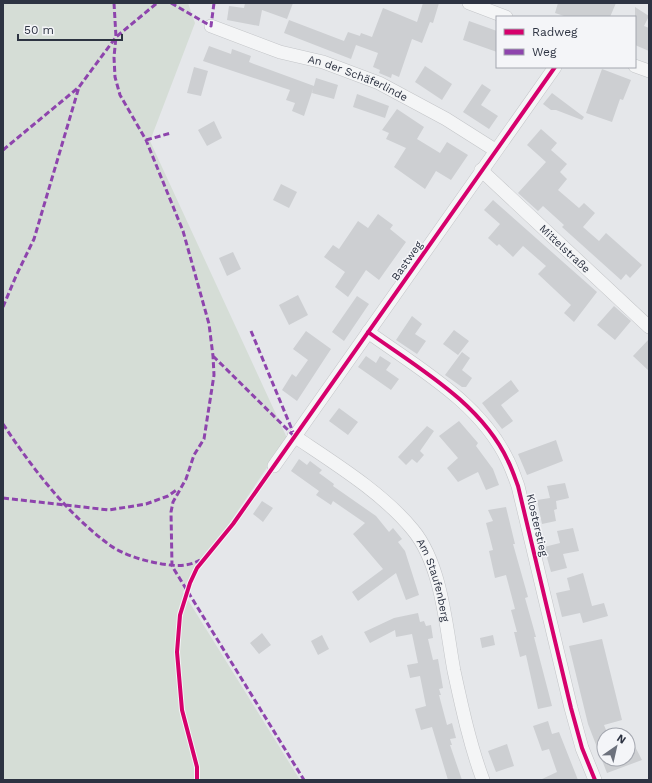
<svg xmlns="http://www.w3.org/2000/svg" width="652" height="783" viewBox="0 0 652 783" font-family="'Work Sans',sans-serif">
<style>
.green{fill:#d5ddd6}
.building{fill:#cdcfd2}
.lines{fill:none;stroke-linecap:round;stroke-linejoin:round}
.street-casing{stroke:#c3c5c8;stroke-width:14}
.street{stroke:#f4f5f6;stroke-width:13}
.quiet{stroke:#8e44ad;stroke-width:3;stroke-dasharray:6 3;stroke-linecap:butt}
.cycleway-casing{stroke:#f4f5f8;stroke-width:6}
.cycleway{stroke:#d6006c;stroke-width:4}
.labels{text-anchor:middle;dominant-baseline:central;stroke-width:3;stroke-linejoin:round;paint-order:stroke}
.street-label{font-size:11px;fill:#2d3342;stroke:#f4f5f8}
</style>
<rect width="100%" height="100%" fill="#e5e7ea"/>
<path class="green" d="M 3,3 L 188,3 L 195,23 L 150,141 L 287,438 L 183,592 L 300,780 L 3,780 Z"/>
<path class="building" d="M 245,3 L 293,3 L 287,19 L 262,10 L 259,26 L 227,20 L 229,6 L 244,8 Z
M 423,3 L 439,3 L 433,23 L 430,22 L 422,43 L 412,39 L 399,77 L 392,74 L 391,78 L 379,73 L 380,70 L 373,67 L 378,53 L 356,45 L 351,59 L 284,33 L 289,20 L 344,41 L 348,32 L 360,36 L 358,41 L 361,33 L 372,37 L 383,8 L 417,22 Z
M 558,3 L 616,3 L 610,17 L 567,17 L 555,13 Z
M 635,7 L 649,16 L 644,26 L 649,28 L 649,51 L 635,45 Z
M 469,21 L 497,31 L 497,52 L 463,40 Z
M 209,46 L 231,54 L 232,49 L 251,56 L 249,62 L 254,64 L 314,86 L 304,116 L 292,111 L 295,103 L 286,100 L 290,90 L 203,61 Z
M 425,66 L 452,84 L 442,100 L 415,82 Z
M 194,67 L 208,71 L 201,96 L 187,93 Z
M 602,69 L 631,80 L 623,100 L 620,99 L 612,122 L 586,113 Z
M 316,78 L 338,85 L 334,99 L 312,93 Z
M 482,84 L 491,90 L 481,105 L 498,116 L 489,129 L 463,112 Z
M 552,93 L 584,117 L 582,120 L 556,110 L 551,110 L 543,104 Z
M 357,94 L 389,106 L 385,118 L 353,107 Z
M 397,109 L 424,127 L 417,139 L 440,153 L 447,142 L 468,155 L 451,180 L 436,171 L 425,189 L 394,167 L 406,148 L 386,139 L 389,133 L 382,130 Z
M 214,121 L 222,138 L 207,146 L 198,130 Z
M 541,129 L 557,143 L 551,150 L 567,164 L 560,172 L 567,179 L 558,190 L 579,208 L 584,203 L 595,213 L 583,227 L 599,241 L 606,233 L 642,265 L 630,278 L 626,274 L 621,280 L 562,227 L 564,225 L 543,206 L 538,211 L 518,193 L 546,162 L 527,145 Z
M 281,184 L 297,192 L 289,208 L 273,200 Z
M 493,200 L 597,292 L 574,322 L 564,313 L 571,305 L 538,274 L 546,266 L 523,246 L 513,257 L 499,244 L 497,246 L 488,238 L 500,224 L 484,210 Z
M 378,214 L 393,225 L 390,229 L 406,242 L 379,280 L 366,270 L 348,297 L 335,287 L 345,272 L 324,257 L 333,245 L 339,249 L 358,221 L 368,228 Z
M 233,252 L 241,269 L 227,276 L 219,258 Z
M 298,295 L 308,315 L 289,325 L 279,305 Z
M 357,296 L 369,304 L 344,341 L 332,332 Z
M 614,306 L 631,321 L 615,340 L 597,325 Z
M 412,316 L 422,324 L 415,334 L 426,341 L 417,354 L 396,340 Z
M 454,330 L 469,341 L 458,355 L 443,344 Z
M 306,331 L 331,349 L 297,401 L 282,390 L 292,374 L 296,377 L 308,360 L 293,349 Z
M 649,339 L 649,371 L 633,356 Z
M 462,352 L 470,358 L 462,370 L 472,378 L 466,387 L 462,387 L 445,375 Z
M 366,356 L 376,363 L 380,356 L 391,363 L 386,370 L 399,379 L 391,390 L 358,367 Z
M 511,380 L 519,391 L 501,405 L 513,421 L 502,429 L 482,403 Z
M 339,408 L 358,422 L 348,435 L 329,421 Z
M 459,421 L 478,443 L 476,446 L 493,469 L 499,485 L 486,490 L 478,472 L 458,482 L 447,468 L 458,458 L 439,436 Z
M 427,426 L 434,431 L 420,451 L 424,455 L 417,463 L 412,459 L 406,465 L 398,457 Z
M 556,440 L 563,461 L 527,475 L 518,454 Z
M 299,459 L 307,465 L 310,461 L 322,470 L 319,473 L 334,484 L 333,486 L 376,516 L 389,532 L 393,528 L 402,539 L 398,542 L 405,551 L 419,595 L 406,600 L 396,573 L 358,601 L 352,592 L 383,569 L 353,534 L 365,523 L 333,501 L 331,505 L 316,495 L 319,491 L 291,471 Z
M 565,483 L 569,498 L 556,501 L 557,509 L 554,510 L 556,521 L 542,524 L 537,500 L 550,498 L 547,486 Z
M 262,501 L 273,508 L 263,522 L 253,514 Z
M 506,507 L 515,544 L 513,544 L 528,597 L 525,598 L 536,637 L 534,637 L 552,706 L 538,709 L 526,655 L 520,657 L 514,632 L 517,632 L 511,610 L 515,609 L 506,575 L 495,578 L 489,551 L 493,550 L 486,523 L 493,521 L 488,510 Z
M 573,528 L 579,551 L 563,554 L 567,568 L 551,572 L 544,547 L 560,543 L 557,531 Z
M 583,573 L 592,606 L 604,603 L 608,616 L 583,623 L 580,613 L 562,617 L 556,593 L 570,590 L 567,578 Z
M 418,613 L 420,622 L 424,621 L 426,626 L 431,625 L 433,638 L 428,639 L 433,660 L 438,659 L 443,688 L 439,689 L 441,695 L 439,695 L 447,725 L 452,723 L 456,738 L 450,739 L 452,745 L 450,745 L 462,780 L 448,780 L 432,727 L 421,730 L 415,709 L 426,706 L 420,676 L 410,678 L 407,665 L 418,663 L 412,634 L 396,637 L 395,630 L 370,643 L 364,632 L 394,618 Z
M 262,633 L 271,645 L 259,654 L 250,643 Z
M 322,635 L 329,649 L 318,655 L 311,641 Z
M 493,635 L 495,645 L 482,648 L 480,638 Z
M 602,639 L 622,720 L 604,725 L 608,735 L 604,735 L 604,759 L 628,759 L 628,733 L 642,760 L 607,773 L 588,724 L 569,646 Z
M 548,721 L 552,734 L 559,732 L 578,780 L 540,780 L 557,772 L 549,749 L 542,751 L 533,726 Z
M 507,744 L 514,766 L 496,772 L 488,751 Z"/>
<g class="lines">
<defs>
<g id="street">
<path d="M 469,3 L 506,17"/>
<path id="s1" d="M 211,26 L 280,52 L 323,62 L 379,83 L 446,119 L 495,150"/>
<path d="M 635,66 L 649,71"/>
<path id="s2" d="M 481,170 L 649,327"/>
<path d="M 368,332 C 418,368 481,403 508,461 C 512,469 515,478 518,486 L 571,708 L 582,748 L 595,780"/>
<path id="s3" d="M 294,436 C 334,463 383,493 413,530 C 442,565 446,628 454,671 C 462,708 470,745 483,780"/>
<path d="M 274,466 L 555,67"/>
</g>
</defs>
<use href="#street" class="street-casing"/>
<use href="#street" class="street"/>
<path class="quiet" d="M 114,3 L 116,37 L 114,57 L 115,77 L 120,95 L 146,140 L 183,231 L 209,324 L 213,356 L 214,375 L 204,439 L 194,455 L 186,479 L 173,502 L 171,512 L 172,566 L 304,780
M 171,3 L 211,26 L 214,3
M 146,140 L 171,133
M 3,150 L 79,87 L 116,37 L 157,3
M 3,307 L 16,276 L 34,239 L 79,87
M 251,331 L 293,432
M 213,356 L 294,436
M 3,424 C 33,469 67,514 111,546 C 126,556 145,561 162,564 C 176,566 188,567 200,560
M 3,498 L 109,510 L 146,504 L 168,496 L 178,489"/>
<defs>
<path id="cycleway" d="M 368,332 C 418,368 481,403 508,461 C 512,469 515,478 518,486 L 571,708 L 582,748 L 595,780
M 197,780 L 197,767 L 182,710 L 177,652 L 180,615 L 190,583 L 197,568 L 233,524 L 555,67"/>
</defs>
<use href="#cycleway" class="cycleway-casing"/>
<use href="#cycleway" class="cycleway"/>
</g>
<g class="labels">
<g class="street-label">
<text stroke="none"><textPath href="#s1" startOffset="156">An der Schäferlinde</textPath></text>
<text stroke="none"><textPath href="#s2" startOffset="115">Mittelstraße</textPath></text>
<text transform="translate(407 261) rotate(-55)">Bastweg</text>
<text transform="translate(537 525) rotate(77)">Klosterstieg</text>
<text stroke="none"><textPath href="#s3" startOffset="207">Am Staufenberg</textPath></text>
</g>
</g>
<rect width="652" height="783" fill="none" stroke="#2d3342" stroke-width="8"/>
<rect x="496" y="16" width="140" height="52" fill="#f4f5f8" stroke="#a4a7af"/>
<rect x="504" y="29" width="20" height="6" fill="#d6006c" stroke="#a4a7af"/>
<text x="532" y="36" font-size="12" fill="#2d3342">Radweg</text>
<rect x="504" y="49" width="20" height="6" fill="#8e44ad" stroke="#a4a7af"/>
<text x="532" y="56" font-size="12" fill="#2d3342">Weg</text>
<g transform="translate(616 747) rotate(34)"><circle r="19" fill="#f4f5f8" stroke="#a4a7af"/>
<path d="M0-3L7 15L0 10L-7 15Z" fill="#6d727d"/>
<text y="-6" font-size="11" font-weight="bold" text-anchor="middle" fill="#2d3342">N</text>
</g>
<path d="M18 34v6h104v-6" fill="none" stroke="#2d3342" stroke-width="2"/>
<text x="24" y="34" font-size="12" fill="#2d3342" stroke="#f4f5f8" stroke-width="3" paint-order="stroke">50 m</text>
</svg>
